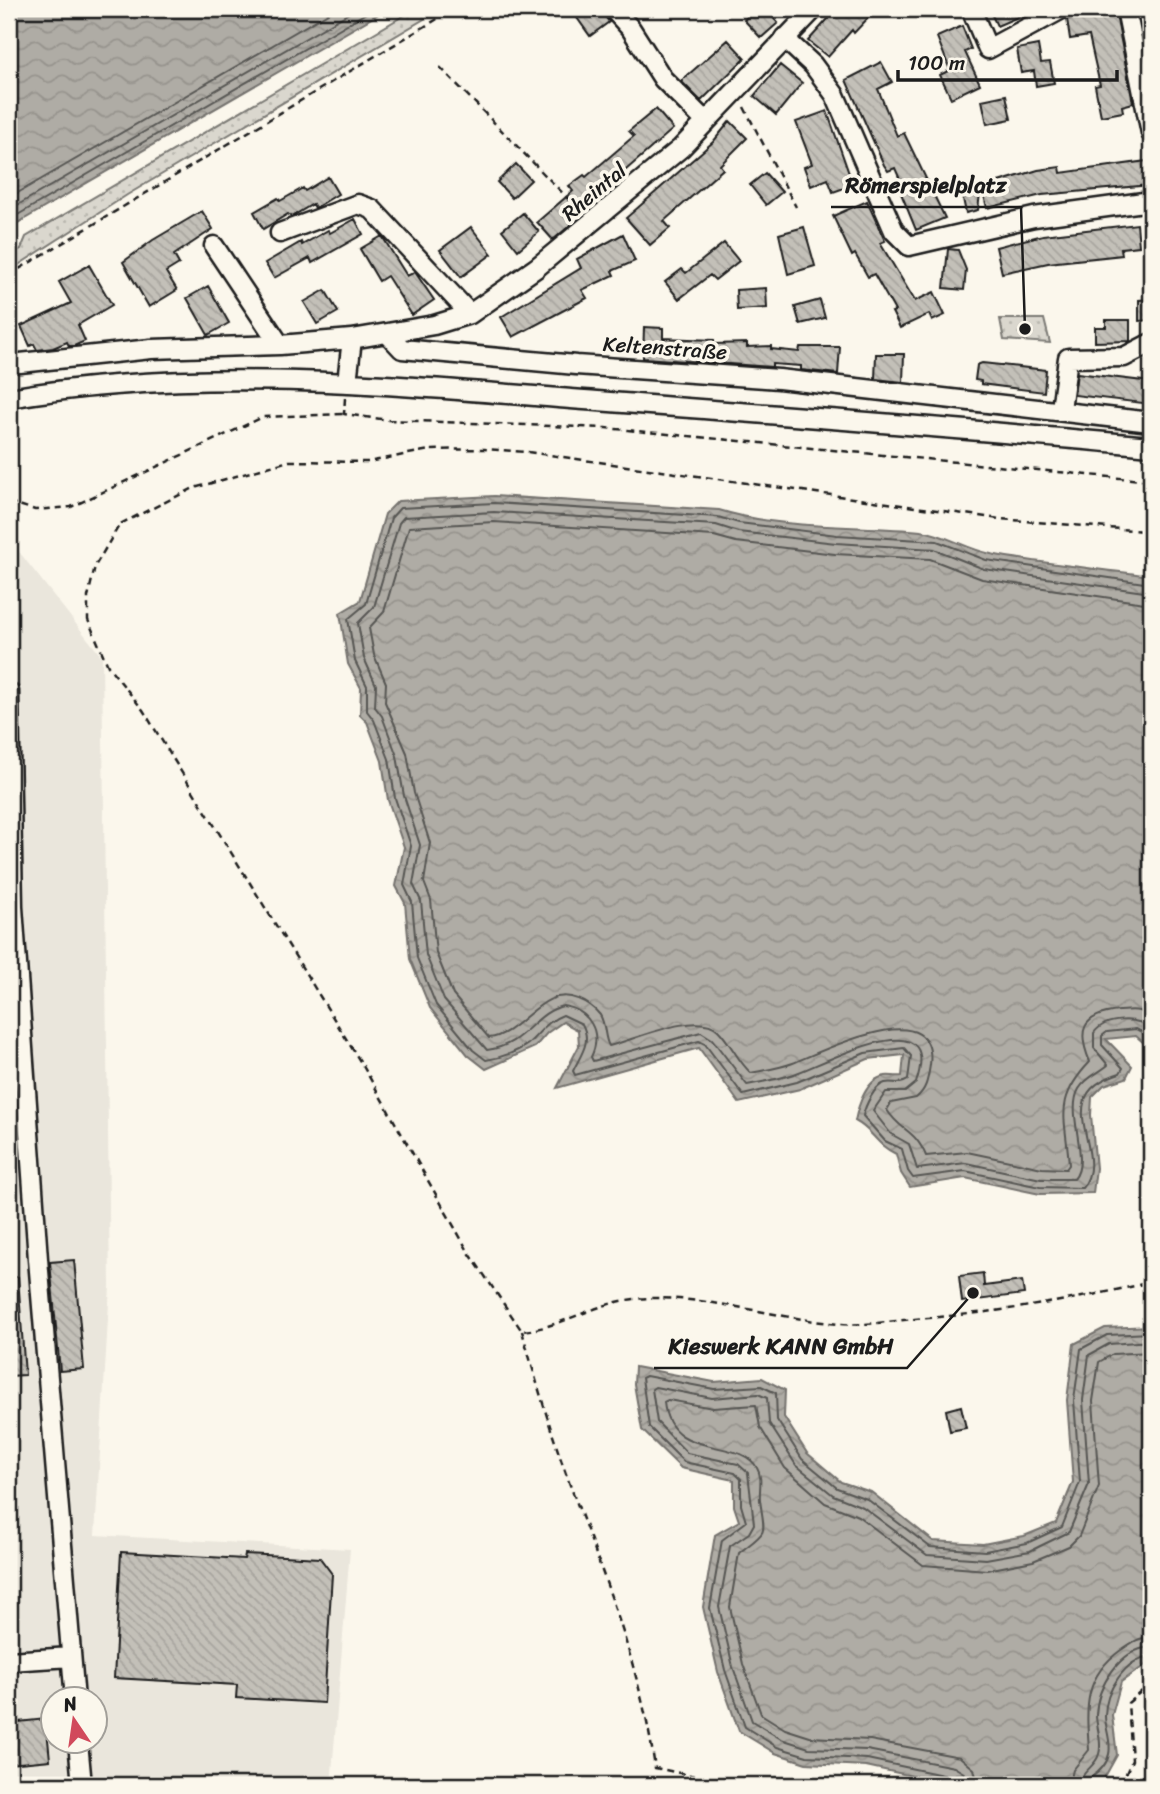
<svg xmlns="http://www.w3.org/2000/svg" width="1160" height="1794" viewBox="0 0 1160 1794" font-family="Sriracha,sans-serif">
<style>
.built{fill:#eae6dc;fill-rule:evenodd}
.grass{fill:url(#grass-dots);stroke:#7b7a75;stroke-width:2}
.water{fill:url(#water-waves);stroke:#74726e;stroke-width:2}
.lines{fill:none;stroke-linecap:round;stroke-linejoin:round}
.shore{stroke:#575653;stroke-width:2}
.building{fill:url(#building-back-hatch);stroke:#1c1c1c;stroke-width:2}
.minor-casing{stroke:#1c1c1c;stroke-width:23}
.path{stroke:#1c1c1c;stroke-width:2.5;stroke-dasharray:7 5;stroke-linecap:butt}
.minor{stroke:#fbf7ec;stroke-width:18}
.labels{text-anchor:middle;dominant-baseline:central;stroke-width:7;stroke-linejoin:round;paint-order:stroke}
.street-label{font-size:21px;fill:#1c1c1c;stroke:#fbf7ec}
.leader{fill:none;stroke:#1c1c1c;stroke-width:2.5}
.callout-dot{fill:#1c1c1c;stroke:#fbf7ec;stroke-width:2.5}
.callout-label{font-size:23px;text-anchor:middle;font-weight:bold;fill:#1c1c1c;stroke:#fbf7ec;stroke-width:7;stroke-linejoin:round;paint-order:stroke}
</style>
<defs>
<pattern id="grass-dots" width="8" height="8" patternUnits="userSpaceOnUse" patternTransform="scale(1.75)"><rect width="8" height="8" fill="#dad7ce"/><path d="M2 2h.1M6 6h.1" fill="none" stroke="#bab8b0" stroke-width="1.8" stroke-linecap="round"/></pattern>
<pattern id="water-waves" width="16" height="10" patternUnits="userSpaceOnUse" patternTransform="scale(1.75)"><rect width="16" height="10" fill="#afaca5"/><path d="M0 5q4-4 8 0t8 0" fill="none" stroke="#96938d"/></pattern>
<pattern id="building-back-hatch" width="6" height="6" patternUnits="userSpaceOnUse" patternTransform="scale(1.75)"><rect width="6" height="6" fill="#c3c0b8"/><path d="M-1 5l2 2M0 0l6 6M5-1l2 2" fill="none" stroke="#a7a49e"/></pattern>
</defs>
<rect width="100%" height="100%" fill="#fbf7ec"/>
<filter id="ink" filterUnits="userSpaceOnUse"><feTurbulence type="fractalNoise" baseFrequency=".0143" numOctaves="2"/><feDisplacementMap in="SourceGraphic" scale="14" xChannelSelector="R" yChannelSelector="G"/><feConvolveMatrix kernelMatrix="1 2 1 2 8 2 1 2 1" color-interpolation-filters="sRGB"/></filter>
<g filter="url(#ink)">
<path class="built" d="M 9,539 L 102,657 L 110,1286 L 95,1535 L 350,1549 L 331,1785 L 9,1785 ZM 52,1700 L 94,1700 L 94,1742 L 52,1742 Z"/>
<path class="grass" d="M 415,9 L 441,9 L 127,195 L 9,271 L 9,255 L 21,249 L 26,237 Z
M 1000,319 L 1044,319 L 1050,343 L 1004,340 Z"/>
<path class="water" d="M 9,9 L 387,9 L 9,228 Z
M 494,496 L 719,510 C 784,530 854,525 921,531 C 945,534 966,549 991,554 C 1042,564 1093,568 1144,575 L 1151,579 L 1151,1044 L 1145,1044 L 1136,1036 L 1106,1039 L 1132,1066 L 1126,1078 L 1104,1085 L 1092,1097 L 1091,1115 L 1096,1168 L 1093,1193 L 1040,1194 L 965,1178 L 910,1187 L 901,1173 L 896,1154 C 875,1144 874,1131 855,1121 C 858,1106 866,1079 885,1076 C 890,1075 896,1077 902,1076 L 904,1055 L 868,1059 L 800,1089 L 739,1103 L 699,1048 L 557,1088 L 579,1046 L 578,1030 L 563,1022 L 547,1033 L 535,1047 L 486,1069 L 468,1055 L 430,1008 L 410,959 L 405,903 L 396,886 L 404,847 L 388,800 L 382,761 L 367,722 L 360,715 L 361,688 L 348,664 L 340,613 L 360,601 L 385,514 L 398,501 Z
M 1151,1326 L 1151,1661 L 1121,1682 L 1112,1715 L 1117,1755 L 1102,1782 L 935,1781 L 866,1766 L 806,1763 L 775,1753 L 739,1731 L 718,1672 L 703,1607 L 715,1535 L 739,1521 L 734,1506 L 734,1480 L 681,1468 L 642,1430 L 634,1384 L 635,1367 L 714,1382 L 762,1378 L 785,1390 L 784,1417 L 807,1453 L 841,1482 L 871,1492 L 933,1541 L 983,1544 L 1024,1536 L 1056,1523 L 1073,1482 L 1067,1400 L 1074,1344 L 1105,1328 Z"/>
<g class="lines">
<path class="shore" d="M 9,198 L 335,9
M 9,210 L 356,9
M 9,220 L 373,9
M 1151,584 L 986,560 L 937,541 L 837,535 L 739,523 L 718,517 L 494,503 L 400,508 L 391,518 L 366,604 L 348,619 L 355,661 L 367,686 L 367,711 L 374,720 L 389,759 L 395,798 L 411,846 L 404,885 L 412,902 L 417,958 L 436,1005 L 473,1050 L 486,1060 C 500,1058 522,1051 532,1040 C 542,1030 549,1020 563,1015 L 582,1024 C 592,1042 581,1054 573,1071 L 575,1075 L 699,1041 L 705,1044 L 743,1095 L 797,1082 L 865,1053 L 904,1048 L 911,1056 L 908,1080 C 899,1086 894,1081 885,1083 C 874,1086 865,1106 863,1116 L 885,1141 L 902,1149 L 908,1171 L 913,1178 L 965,1171 L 1040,1187 L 1082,1188 C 1112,1153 1045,1096 1120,1073 L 1123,1068 L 1102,1045 L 1102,1036 L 1107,1032 L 1136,1029 L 1151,1037
M 1151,593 L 984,569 L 934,549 L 836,543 L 738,532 L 716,525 L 494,512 L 404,517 L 399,523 L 374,607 L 358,623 L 364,658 L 376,685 L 375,707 L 382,716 L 397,756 L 404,796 L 420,845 L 413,884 L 421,901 L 426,955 L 444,1000 L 487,1050 C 526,1045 533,1013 563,1006 C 589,1010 603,1032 591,1057 L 593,1061 L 701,1032 L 712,1039 L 747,1085 C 762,1082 779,1079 794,1074 C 824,1064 945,997 916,1083 L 905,1092 L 886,1092 L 873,1111 L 891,1134 L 909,1144 L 917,1169 L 966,1163 L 1041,1179 L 1074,1179 C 1091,1160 1065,1113 1079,1089 C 1086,1077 1099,1073 1108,1065 L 1094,1048 L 1094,1033 C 1105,1017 1137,1017 1151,1028
M 1151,604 L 982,579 L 930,559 L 835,554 L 736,542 L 714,536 L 494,522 L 409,527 L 384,612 L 369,628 L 374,655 L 386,683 L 385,702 L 407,753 L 414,793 L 430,843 L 424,882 L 431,900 L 436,953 L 453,995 L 489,1038 C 523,1034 541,984 578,999 C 586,1002 595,1009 600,1015 C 606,1025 604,1038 609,1046 C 634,1040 698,1010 718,1030 C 731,1043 738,1062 751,1073 C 765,1070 780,1068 793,1063 C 820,1052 939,992 930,1065 C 928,1078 927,1089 916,1098 L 891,1103 L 887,1110 C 901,1132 915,1129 926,1156 L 967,1152 L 1042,1168 L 1066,1169 L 1069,1165 C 1066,1117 1053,1101 1090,1062 C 1077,1031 1081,1015 1119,1011 C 1131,1010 1140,1009 1151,1015
M 958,1785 L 957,1778 L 867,1759 L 807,1756 L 777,1747 L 745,1727 L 725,1670 L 710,1608 L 722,1540 L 746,1522 L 741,1505 L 741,1479 L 735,1473 L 684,1462 L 649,1427 L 642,1378 L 646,1376 L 714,1389 L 761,1386 L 776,1393 L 777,1420 L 802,1459 L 837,1488 L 867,1499 L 930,1547 L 985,1551 L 1027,1543 L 1062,1527 L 1080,1482 L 1074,1400 L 1081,1349 L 1107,1335 L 1151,1333
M 967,1785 L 964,1773 L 954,1767 L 867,1750 L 809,1748 L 781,1739 L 752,1721 L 733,1667 L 719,1607 L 730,1546 L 749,1533 L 754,1524 L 748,1473 L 738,1464 L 687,1453 L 657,1422 L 652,1389 L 655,1387 L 712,1398 L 758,1394 L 767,1398 L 769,1423 L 796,1465 L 833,1495 L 863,1507 L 927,1555 L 986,1559 L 1030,1551 L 1069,1532 L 1089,1484 L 1083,1400 L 1089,1355 L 1109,1344 L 1151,1341
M 978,1785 L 974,1769 L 960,1757 L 870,1740 L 810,1737 L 785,1729 L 761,1714 L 743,1664 L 730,1607 L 739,1553 C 769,1529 765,1537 760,1500 C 759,1489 763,1478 757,1468 C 741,1436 669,1461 664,1402 L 668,1400 L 713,1408 L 756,1405 L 760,1427 L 785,1468 L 825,1503 L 858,1516 L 923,1565 L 987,1570 L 1033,1561 L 1069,1546 L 1079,1536 L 1099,1486 L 1093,1401 L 1099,1362 L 1113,1354 L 1151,1352
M 1069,1785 L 1073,1770 L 1089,1750 C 1086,1708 1083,1677 1121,1650 C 1131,1643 1139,1637 1151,1637
M 1080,1785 C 1081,1770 1095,1768 1099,1754 C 1103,1742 1096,1727 1096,1715 C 1097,1686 1120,1649 1151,1647
M 1089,1785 L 1090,1778 C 1098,1773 1107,1765 1109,1754 C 1112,1742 1105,1728 1105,1716 C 1105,1691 1125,1659 1151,1656"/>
</g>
<path class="building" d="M 584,9 L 600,9 L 609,22 L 590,36 L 575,15 Z
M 755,9 L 765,9 L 778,23 L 761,38 L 744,20 Z
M 837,9 L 860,9 L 869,17 L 854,33 L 852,30 L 828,57 L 808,41 Z
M 989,9 L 1036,9 L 997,26 Z
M 1090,9 L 1115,9 L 1133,103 L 1122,106 L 1123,112 L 1101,116 L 1095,86 L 1100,85 L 1089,36 L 1070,39 L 1067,19 L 1091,14 Z
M 962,26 L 971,49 L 965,52 L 980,84 L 951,98 L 940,75 L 950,70 L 937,37 Z
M 728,40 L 745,58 L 701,101 L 681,81 Z
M 1038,45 L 1041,63 L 1050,62 L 1054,83 L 1036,86 L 1034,71 L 1021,73 L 1017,49 Z
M 881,62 L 892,82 L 878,89 L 897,136 L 904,133 L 945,218 L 916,230 L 898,186 L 902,184 L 895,168 L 888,171 L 884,165 L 846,80 Z
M 780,65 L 802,83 L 776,115 L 754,96 Z
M 1006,95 L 1011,119 L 987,124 L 982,100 Z
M 656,109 L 673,129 L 603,190 L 569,216 L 574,222 L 553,240 L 537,222 L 573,191 L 569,186 L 584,175 L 586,177 L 634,136 L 629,131 Z
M 827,111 L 853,185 L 833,192 L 828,179 L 811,186 L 804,167 L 812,164 L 796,122 Z
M 730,121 L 747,138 L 720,165 L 723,169 L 664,221 L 670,228 L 650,245 L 626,218 L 713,142 Z
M 1147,161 L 1150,185 L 1042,195 L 987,208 L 982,187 L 1038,170 L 1060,167 L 1061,173 Z
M 516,164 L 531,180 L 512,198 L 497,182 Z
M 765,173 L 782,192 L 766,205 L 750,185 Z
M 328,177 L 338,194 L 315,208 L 313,204 L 291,217 L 288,214 L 263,229 L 254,212 L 278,198 L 280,201 L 303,188 L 305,191 Z
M 981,185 L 978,210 L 966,213 L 961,189 Z
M 867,201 L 885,241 L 880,243 L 915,301 L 934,292 L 945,315 L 932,321 L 929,314 L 900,328 L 892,312 L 895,311 L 874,274 L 868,277 L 855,254 L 852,256 L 833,216 Z
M 202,211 L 213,229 L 174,255 L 179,264 L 166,272 L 177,290 L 149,307 L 123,262 L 153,240 Z
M 523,213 L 539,232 L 518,250 L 502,230 Z
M 355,219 L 363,234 L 312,263 L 310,258 L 274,278 L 265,263 L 301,242 L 302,245 L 328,230 L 330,233 Z
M 1137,224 L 1139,246 L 1121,248 L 1122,255 L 1048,263 L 1002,273 L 996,247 L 1043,235 Z
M 471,227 L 492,254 L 461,277 L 440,250 Z
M 804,227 L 815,266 L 788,274 L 779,234 Z
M 623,234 L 635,261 L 612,271 L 614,275 L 582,290 L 587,298 L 513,337 L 501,317 L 581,268 L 577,259 Z
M 382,236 L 407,276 L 415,272 L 434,300 L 412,315 L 387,276 L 379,281 L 360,249 Z
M 724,243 L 739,261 L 715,280 L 710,275 L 679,299 L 665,282 L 682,269 L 686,273 Z
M 948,249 L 958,250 L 966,270 L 964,290 L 944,288 Z
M 89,265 L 112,305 L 78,325 L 85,341 L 74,346 L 69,346 L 67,342 L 53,348 L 37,350 L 34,344 L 30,346 L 21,326 L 71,303 L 59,282 Z
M 208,286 L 229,323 L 208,335 L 187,298 Z
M 766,288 L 767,308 L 737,310 L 736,290 Z
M 325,290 L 338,312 L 317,324 L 304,302 Z
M 1151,299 L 1151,320 L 1139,321 L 1139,300 Z
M 820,300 L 825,318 L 800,324 L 795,307 Z
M 1106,320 L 1130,320 L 1130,341 L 1095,342 L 1095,327 L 1106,327 Z
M 644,327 L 663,328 L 663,338 L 714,340 L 714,344 L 747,343 L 747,347 L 771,346 L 771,349 L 799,352 L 800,347 L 840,347 L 838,374 L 801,370 L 801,366 L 772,364 L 772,367 L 643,358 Z
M 876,354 L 904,354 L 903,382 L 875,379 Z
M 982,363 L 1046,370 L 1044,392 L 981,384 L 981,381 L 975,380 L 977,365 Z
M 1077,373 L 1151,382 L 1151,404 L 1074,395 Z
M 74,1260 L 84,1369 L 60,1371 L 50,1262 Z
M 983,1273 L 984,1286 L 1022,1281 L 1024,1294 L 962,1302 L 959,1276 Z
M 9,1277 L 18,1277 L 25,1375 L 9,1376 Z
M 961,1406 L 966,1428 L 950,1431 L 946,1410 Z
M 121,1552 L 244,1559 L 245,1554 L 320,1558 L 332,1574 L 324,1703 L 236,1698 L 237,1685 L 114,1678 Z
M 46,1719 L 50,1760 L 9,1764 L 9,1723 Z"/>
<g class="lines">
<defs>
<path id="minor" d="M 613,9 L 631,29 L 663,79 L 706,122
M 971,9 L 988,49 L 1062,9
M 1126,9 L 1151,133
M 784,38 L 813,65 L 835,95 L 894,231 L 909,246 L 1034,217 L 1151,201
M 280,233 L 358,204 L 372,209 L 470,314
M 214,246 L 280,345
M 388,334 L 402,349 L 576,365 L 779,379 L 1151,422
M 20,363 L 151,349 L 280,345 L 352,339
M 347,382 L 352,339 L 434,325 L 470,314 L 536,268 L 681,148 L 814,9
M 9,398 C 195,366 384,384 571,399 C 765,414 958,428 1151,446
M 1061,409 L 1068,358 L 1124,357 L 1151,343
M 9,692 L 13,907 L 38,1259 L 75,1700
M 9,1661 L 71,1657
M 78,1742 L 82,1785"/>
</defs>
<use href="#minor" class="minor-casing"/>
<path class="path" d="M 440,67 L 580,211
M 744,107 L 796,207
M 9,275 L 454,9
M 345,398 L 344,414 L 388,420 L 606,428 L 1151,481
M 9,502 L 35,510 L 71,507 L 263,417 L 344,414
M 1151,525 L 1145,531 L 1000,519 L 528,452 L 484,449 L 429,450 L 368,462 L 289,461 L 194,488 L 120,524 L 95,566 L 88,597 L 88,620 L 108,666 L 143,710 L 363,1066 L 468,1251 L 522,1331 C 560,1328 595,1303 634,1299 C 703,1293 772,1318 840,1324 C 864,1326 891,1321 915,1319 C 995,1313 1073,1301 1151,1282
M 522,1331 C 538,1387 554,1444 575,1498 C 608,1586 642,1675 655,1768 L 740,1785
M 1121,1785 L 1132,1760 L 1128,1703 L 1151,1683"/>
<use href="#minor" class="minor"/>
</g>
</g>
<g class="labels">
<g class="street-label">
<text transform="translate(594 192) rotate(-40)">Rheintal</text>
<text transform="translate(665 348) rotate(4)">Keltenstraße</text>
</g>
</g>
<path class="leader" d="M1025 329L1021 207H831M973 1293L907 1368H654"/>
<g class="callout-dot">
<circle cx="1025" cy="329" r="7"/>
<circle cx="973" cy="1293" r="7"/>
</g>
<g class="callout-label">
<text x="926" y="193">Römerspielplatz</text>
<text x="781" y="1354">Kieswerk KANN GmbH</text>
</g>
<rect width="1160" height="1794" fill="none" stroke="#fbf7ec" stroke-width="35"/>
<rect x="18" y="18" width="1125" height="1759" fill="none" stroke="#1c1c1c" stroke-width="2.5" filter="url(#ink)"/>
<g transform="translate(74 1720) rotate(347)"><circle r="33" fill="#fbf7ec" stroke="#a29f99" stroke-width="2"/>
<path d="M0-5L12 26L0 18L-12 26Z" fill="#d1495b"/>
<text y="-10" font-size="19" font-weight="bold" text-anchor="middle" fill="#1c1c1c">N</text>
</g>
<path d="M898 70v10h219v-10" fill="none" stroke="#1c1c1c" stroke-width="3.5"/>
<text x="908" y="70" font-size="21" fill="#1c1c1c" stroke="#fbf7ec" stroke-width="5" paint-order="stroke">100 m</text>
</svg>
